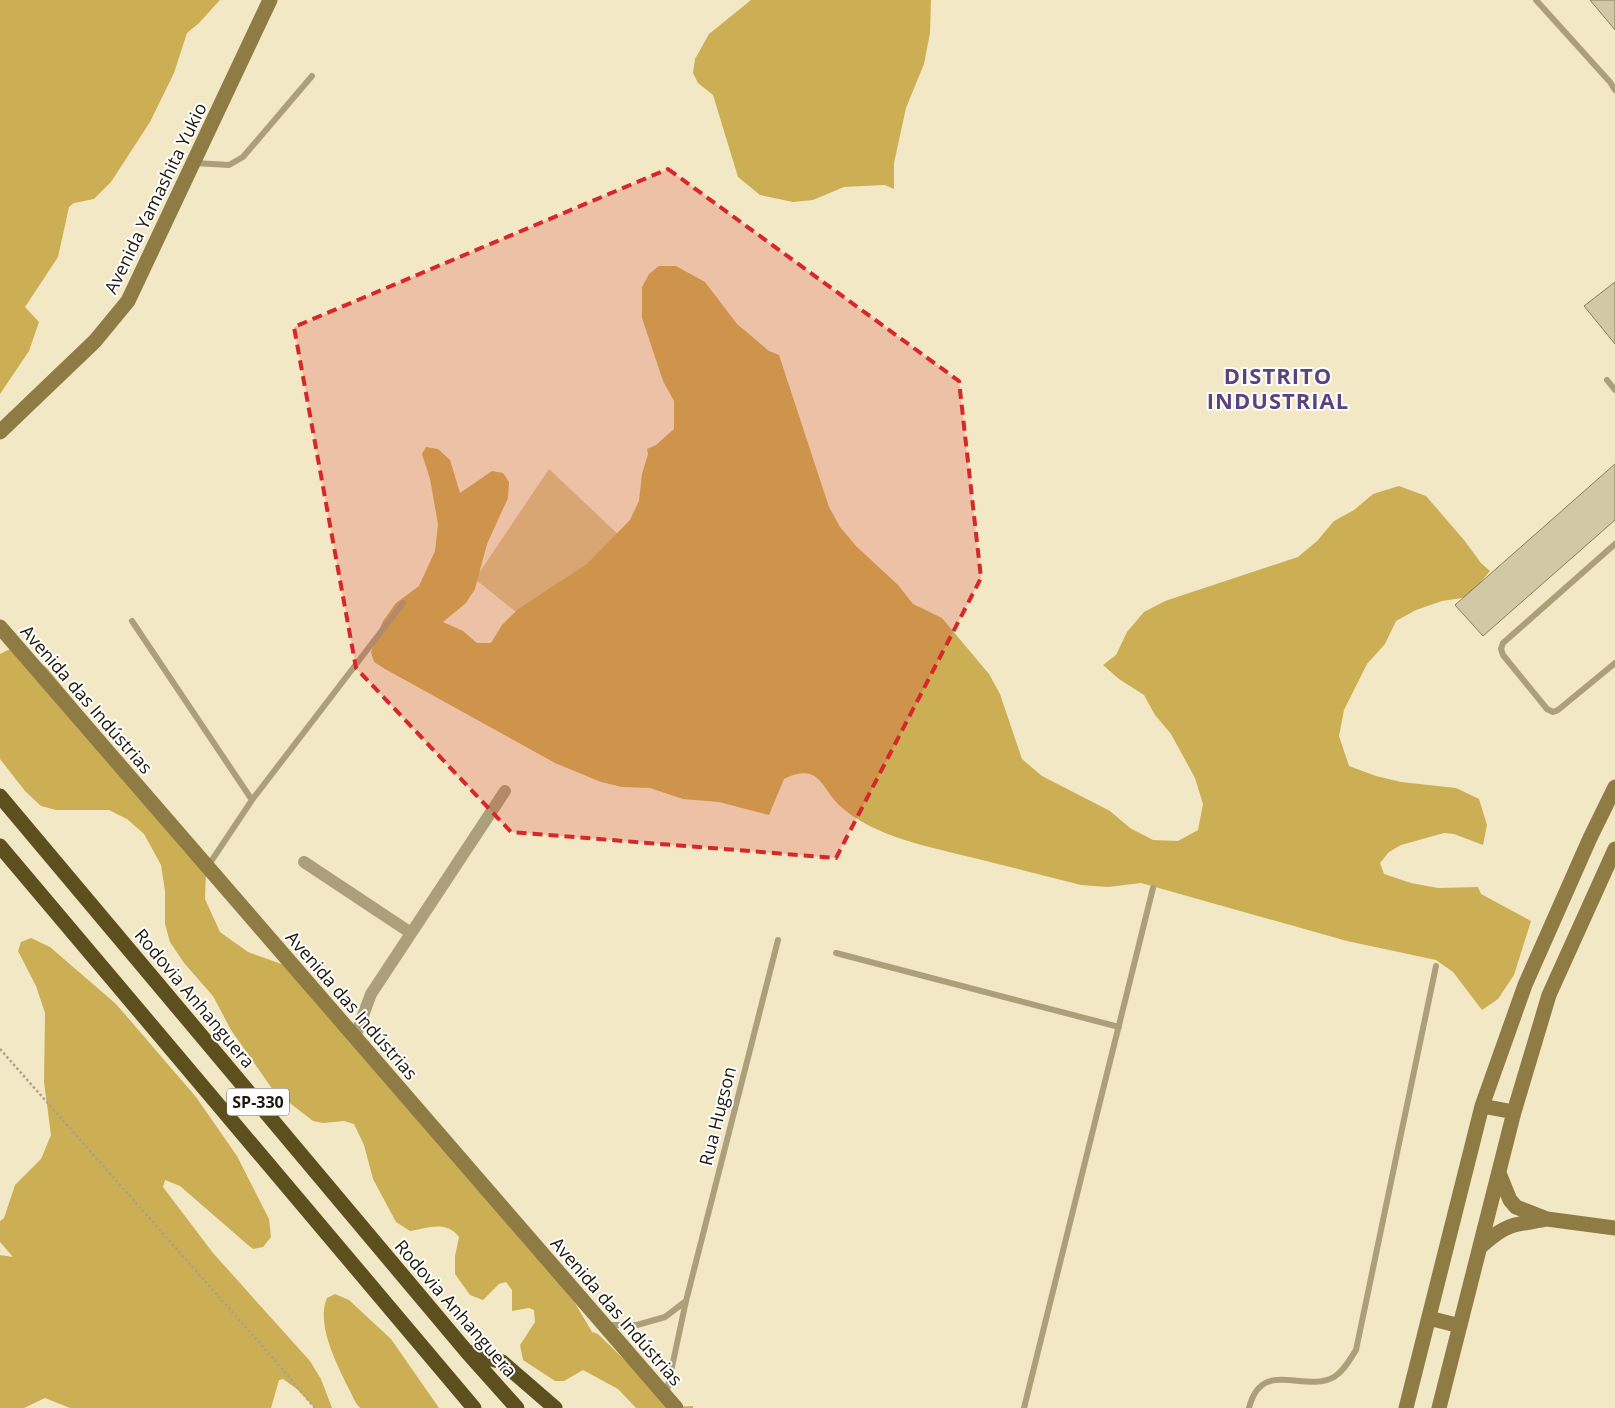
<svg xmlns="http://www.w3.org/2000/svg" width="1615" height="1408" viewBox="0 0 1615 1408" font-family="'Open Sans',sans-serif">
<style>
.green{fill:#dac586}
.forest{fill:#ccaf54}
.building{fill:#d3c8a6;stroke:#877d5d}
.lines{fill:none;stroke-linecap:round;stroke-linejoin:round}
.path{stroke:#aba387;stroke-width:2.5;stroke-dasharray:2.5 2.5;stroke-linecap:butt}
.lane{stroke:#aca07b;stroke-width:6}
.street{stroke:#aca07b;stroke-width:12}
.secondary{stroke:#8e7c44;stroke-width:15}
.highway{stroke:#5e4f1e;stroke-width:15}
.marked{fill:#d62828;fill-opacity:0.2;stroke:#d62828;stroke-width:4;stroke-dasharray:10 6;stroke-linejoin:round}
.labels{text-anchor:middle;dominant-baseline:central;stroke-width:4;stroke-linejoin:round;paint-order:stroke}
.shield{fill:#fff;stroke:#605d55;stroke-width:1}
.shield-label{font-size:16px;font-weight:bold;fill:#1c180c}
.street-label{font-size:18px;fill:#1c180c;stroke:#fff}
.district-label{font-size:22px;font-weight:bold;letter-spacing:1px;fill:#5c437f;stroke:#fff}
</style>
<rect width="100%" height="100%" fill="#f3e8c5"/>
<path class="green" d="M 549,469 L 623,539 L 547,637 L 475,579 Z"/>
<path class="forest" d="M 0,0 L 220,0 L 199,23 L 187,33 L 174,73 L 150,122 L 111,182 L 94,199 L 74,203 L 69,207 L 58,257 L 25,307 L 39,322 L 29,351 L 0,394 Z
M 751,0 L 931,0 L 930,33 L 924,64 L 906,108 L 894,163 L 894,189 L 885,185 L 844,187 L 813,200 L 793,202 L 760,195 L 738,177 L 713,95 L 698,83 L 693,73 L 695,59 L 709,34 Z
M 659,266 L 676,266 L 705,282 L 737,324 L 769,351 L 779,355 L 829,507 L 840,527 L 856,546 L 898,585 L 913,604 L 942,618 L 989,674 L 1000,694 L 1022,759 L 1042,776 L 1110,811 L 1130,828 L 1153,840 L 1178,841 L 1198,830 L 1203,804 L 1195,778 L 1171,734 L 1155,715 L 1144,695 L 1119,679 L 1103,665 L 1116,655 L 1127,632 L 1144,612 L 1165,601 L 1298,557 L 1317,541 L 1334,521 L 1354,510 L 1373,494 L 1399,486 L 1426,496 L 1464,540 L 1481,563 L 1490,571 L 1468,597 L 1442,601 L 1416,610 L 1396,621 L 1385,644 L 1367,664 L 1344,710 L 1339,736 L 1349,766 L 1376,776 L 1401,782 L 1456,788 L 1479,799 L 1487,825 L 1483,845 L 1454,834 L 1444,833 L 1401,845 L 1389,852 L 1380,863 L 1384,874 L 1411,883 L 1438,888 L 1478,887 L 1481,894 L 1531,921 L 1514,975 L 1498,999 L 1482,1010 L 1453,972 L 1436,960 L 1347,941 L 1141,883 L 1108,887 L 1081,885 C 1045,876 1010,867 974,858 C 930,847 874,837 840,806 C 820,787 820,762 784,779 L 769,815 L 719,802 L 683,799 L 650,788 L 622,787 L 601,782 L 555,763 L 385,669 L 374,662 L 371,652 L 383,621 L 396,603 L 419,586 L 435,551 L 438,524 L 430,479 L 422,454 L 426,447 L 438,449 L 450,460 L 460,493 L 492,471 L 503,473 L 509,482 L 508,498 L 487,544 L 475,589 L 466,603 L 443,622 L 463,631 L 477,643 L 491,643 L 502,625 L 518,609 L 587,564 L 630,520 L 639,501 L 642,474 L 648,454 L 647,449 L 656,445 L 674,429 L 674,401 L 663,381 L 642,318 L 642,287 L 649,274 Z
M 12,648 L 21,649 L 47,668 L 193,845 L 206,870 L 205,899 L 220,932 L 248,952 L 290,967 L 502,1206 L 575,1303 L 592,1332 L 598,1334 L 673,1407 L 693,1406 L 693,1408 L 636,1408 L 618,1389 L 583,1370 L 564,1381 L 555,1381 L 523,1360 L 520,1345 L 535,1322 L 534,1310 L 529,1308 L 512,1311 L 512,1290 L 506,1282 L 499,1284 L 483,1300 L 470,1295 L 455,1274 L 455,1256 L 459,1237 C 447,1220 427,1228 410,1231 L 396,1222 L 373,1179 L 364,1145 L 354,1124 L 344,1121 L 323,1123 L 313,1121 L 273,1090 L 231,1030 L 213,996 L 184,963 L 170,942 L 165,924 L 165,891 L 161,865 L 144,834 L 127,819 L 109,810 L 56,810 L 41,806 L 25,791 L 0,759 L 0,654 Z
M 31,938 L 50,947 L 116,1004 L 196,1097 L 237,1156 L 269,1219 L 271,1237 L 263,1247 L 253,1249 L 248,1245 L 180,1186 L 165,1180 L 163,1187 L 213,1253 L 310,1361 L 321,1379 L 332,1408 L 315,1408 L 297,1389 L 283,1379 L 279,1380 L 271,1408 L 70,1408 L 45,1398 L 24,1408 L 0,1408 L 0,1255 L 13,1257 L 0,1242 L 0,1221 L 4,1218 L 15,1185 L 41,1159 L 51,1135 L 44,1082 L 45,1013 L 36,986 L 18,951 L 21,942 Z
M 335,1294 L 349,1300 L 391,1339 L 439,1408 L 360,1408 L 356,1403 C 343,1376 314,1327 327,1298 Z"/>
<path class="building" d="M 1590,0 L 1615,0 L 1615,30 Z
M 1615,282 L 1615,344 L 1584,306 Z
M 1615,464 L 1615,520 L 1483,636 L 1455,605 Z"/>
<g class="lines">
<path class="path" d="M 0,1049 L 272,1357 L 315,1408"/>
<path class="lane" d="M 1536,0 L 1610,82 L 1615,90
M 195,163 L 229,165 L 243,157 L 312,76
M 1607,380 L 1615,390
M 1615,544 L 1503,643 L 1501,649 L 1503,655 L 1547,709 L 1553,712 L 1558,710 L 1615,663
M 132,621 L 252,800 L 208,866
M 252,800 L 403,603
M 836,953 L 1119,1027
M 606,1325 L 637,1325 L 665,1317 L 686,1301
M 666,1395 L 686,1301 L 778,940
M 1024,1408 L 1153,888
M 1249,1408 C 1262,1357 1304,1394 1334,1377 C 1344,1371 1350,1359 1356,1350 L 1436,966"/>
<path class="street" d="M 304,862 L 411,933
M 355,1037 L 371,994 L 505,791"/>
<path class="secondary" d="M 0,432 L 95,341 L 128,301 L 270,0
M 0,627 L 676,1408
M 1482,1106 L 1514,1112
M 1499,1173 L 1510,1200 L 1516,1207 L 1547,1219 L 1615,1228
M 1480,1247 C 1492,1237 1503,1227 1519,1224 C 1528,1222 1538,1221 1547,1219
M 1429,1318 L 1460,1326
M 1406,1408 L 1482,1106 L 1525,985 L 1590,838 L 1615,787
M 1439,1408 L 1514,1112 L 1549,995 L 1615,849"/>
<path class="highway" d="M 0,796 L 467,1352 L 517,1408
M 0,846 L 474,1408
M 468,1352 L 502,1362 L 555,1408"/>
</g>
<path class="marked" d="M 668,169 L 959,381 L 981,578 L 836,858 L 511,832 L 356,668 L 294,327 Z"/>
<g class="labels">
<rect class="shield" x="227" y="1088.5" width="62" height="27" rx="4"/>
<g class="shield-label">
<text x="258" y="1102">SP-330</text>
</g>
<g class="street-label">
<text transform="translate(155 198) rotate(-64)">Avenida Yamashita Yukio</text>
<text transform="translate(87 699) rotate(49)">Avenida das Indústrias</text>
<text transform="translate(195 998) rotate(50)">Rodovia Anhanguera</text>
<text transform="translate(352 1005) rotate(49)">Avenida das Indústrias</text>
<text transform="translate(717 1116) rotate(-76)">Rua Hugson</text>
<text transform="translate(456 1308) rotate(49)">Rodovia Anhanguera</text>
<text transform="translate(617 1311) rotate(49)">Avenida das Indústrias</text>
</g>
<g class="district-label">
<text x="1278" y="375">DISTRITO<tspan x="1278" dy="25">INDUSTRIAL</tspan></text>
</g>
</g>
</svg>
